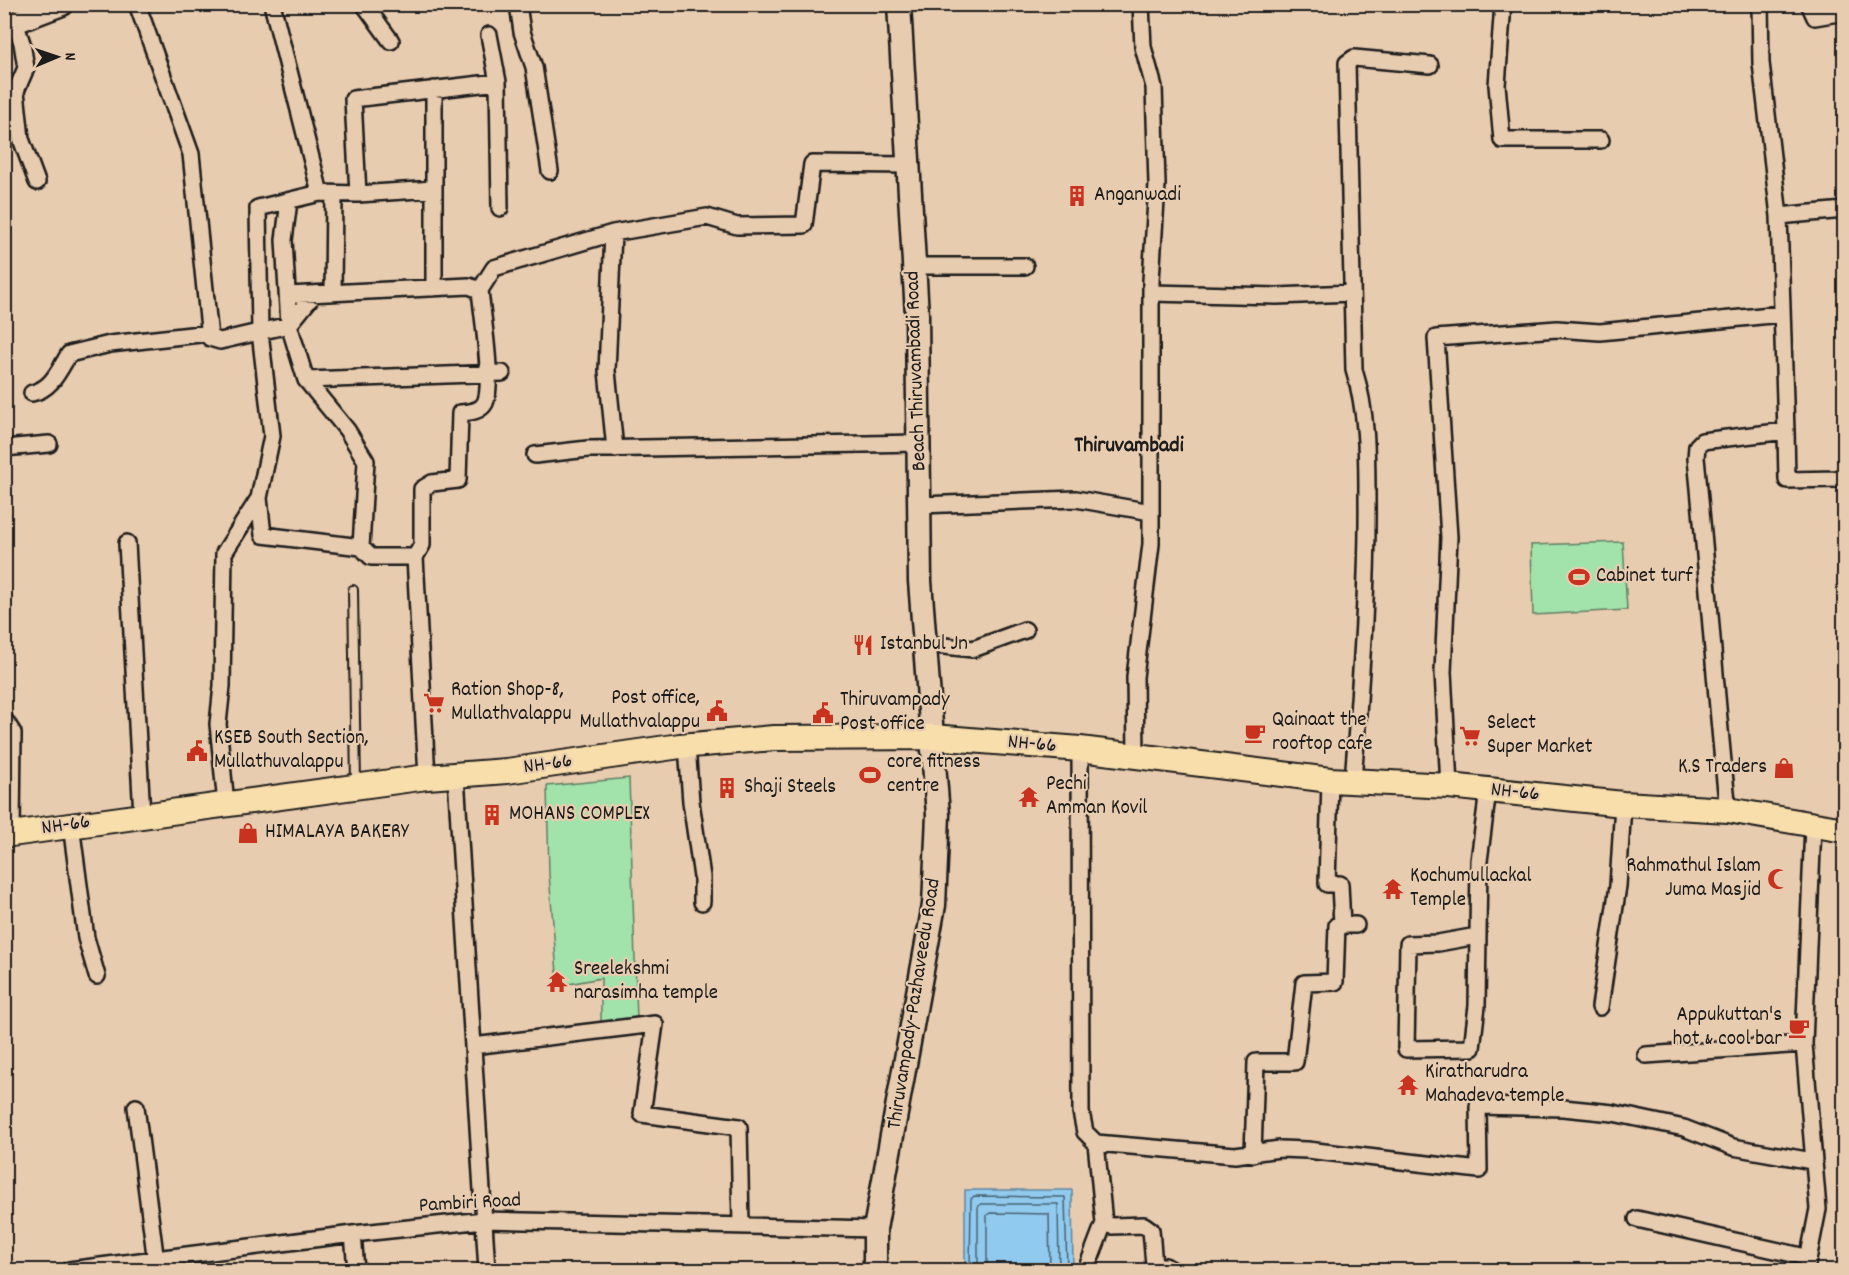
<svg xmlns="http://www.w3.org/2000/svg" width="1849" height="1275" viewBox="0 0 1849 1275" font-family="Dekko,sans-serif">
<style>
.green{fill:#a2e2ab;stroke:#5f7f64;stroke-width:1.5}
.water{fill:#90caef;stroke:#62849b;stroke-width:1.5}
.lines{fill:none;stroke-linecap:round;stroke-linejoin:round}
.shore{stroke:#4a6270;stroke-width:1.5}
.service-casing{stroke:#1c1c1c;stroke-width:12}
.minor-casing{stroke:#1c1c1c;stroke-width:20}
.secondary-casing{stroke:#1c1c1c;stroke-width:27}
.primary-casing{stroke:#1c1c1c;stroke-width:28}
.service{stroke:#e8ccaf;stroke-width:8}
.minor{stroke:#e8ccaf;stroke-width:15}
.secondary{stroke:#e8ccaf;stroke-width:22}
.primary{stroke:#f8deab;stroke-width:24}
.labels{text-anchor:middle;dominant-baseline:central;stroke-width:4.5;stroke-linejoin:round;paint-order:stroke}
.poi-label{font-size:21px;fill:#1c1c1c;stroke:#e8ccaf;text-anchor:start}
.street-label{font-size:21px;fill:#1c1c1c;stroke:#e8ccaf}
.neighbourhood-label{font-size:22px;font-weight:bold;fill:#1c1c1c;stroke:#e8ccaf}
</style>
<rect width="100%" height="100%" fill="#e8ccaf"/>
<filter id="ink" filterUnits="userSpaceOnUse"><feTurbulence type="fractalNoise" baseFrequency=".0167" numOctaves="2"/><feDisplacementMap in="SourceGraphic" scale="12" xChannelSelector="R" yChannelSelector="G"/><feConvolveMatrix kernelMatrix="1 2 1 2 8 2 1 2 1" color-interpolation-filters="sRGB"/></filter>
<g filter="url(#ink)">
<path class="green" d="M 1623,542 L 1627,610 L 1533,615 L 1531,545 Z
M 629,778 L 637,1021 L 601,1026 L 601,978 L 558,986 L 549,874 L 547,786 Z"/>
<path class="water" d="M 965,1190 L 1072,1190 L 1073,1270 L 965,1270 Z"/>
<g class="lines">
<path class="shore" d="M 970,1270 L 971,1199 L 974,1196 L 1065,1197 L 1067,1270
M 978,1270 L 978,1207 L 981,1204 L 1058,1204 L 1059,1270
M 987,1270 L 987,1215 L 990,1213 L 1049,1214 L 1050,1270"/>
<defs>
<path id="service" d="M 353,590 L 356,785"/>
<path id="minor" d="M 137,4 L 191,154 L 210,338 L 220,341 L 289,325 L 314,294
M 364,4 L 391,41
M 518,4 L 522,32 L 534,67 L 550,171
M 1503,4 L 1497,85 L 1502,140 L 1601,140
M 1809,4 L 1815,17 L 1844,12
M 15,22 L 22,43 L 26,68 L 16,91 L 21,139 L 37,182
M 489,35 L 498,82 L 500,208
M 320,193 L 358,194 L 353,99 L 498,82
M 358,194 L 434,189
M 289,201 L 284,240 L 289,325 L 306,380 L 347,430 L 366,461 L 361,547 L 371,557 L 415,557 L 427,777
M 1779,216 L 1844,210
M 613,233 L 607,371 L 615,449
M 914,266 L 1025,266
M 434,288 L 434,89
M 480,290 L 494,268 L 613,233 L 707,217 L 737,226 L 804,225 L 812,164 L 909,165
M 333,293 L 334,194
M 1151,293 L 1277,296 L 1352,293
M 288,295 L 469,286 L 480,290 C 482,314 494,384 485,403 C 480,412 469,412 460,413 L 458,480 L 432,483 L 422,489 L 422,545 L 415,557
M 306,380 L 502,373
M 32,393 C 52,389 59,370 69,354 L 110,344 L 209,333
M 1786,431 L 1787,480 L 1838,479 L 1844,475
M 4,448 L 49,444
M 535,455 L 588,449 L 920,443
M 259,498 L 263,535 L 361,547
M 920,505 L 1076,499 L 1151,512
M 127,543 L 142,815
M 925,644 L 973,649 L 1025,630
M 4,719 L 13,733 L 12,834
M 687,745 L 691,802 L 702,877 L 702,902
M 1080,749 L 1081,1112 L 1085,1132 L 1096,1143 L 1104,1223 L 1112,1226 L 1144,1225 L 1151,1230 L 1154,1265 L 1165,1266 L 1172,1270
M 1136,757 L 1135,677 L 1151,544 L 1151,281 L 1157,184 L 1154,87 L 1143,47 L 1141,4
M 456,776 L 487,1270
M 1330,780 L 1327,884 L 1340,884 L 1342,925
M 1353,781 C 1360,687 1368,592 1367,497 C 1367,454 1367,411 1354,370 L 1347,63 L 1354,58 L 1430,65
M 1449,786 L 1443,672 L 1449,537 L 1436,338 L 1557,329 L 1600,332 L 1781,314
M 226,804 L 218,724 L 222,686 L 224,553 L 259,498 L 272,436 L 260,332 L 258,208 L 320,193 L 272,4
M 1728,810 C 1715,693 1708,575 1696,458 L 1697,446 L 1702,441 L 1786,431 L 1779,216 L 1761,63 L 1760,4
M 71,825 L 86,938 L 97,976
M 1477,936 L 1438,943 L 1408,944 L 1406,1049 L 1472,1048 L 1477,1006 L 1479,861 L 1488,790
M 1600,1007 L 1618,886 L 1623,804
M 473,1046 L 655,1024 L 642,1114 L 739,1127 L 741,1226
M 1646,1055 L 1804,1044
M 136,1107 L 157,1270
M 1096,1143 L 1235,1155 L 1280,1149 L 1307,1150 L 1479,1170 L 1478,1106 L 1563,1108 L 1613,1113 L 1684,1128 L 1733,1147 L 1812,1161
M 1253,1154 L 1256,1062 L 1295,1062 L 1304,983 L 1335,982 L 1337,925 L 1356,925
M 1637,1219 L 1806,1257
M 353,1234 L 356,1270
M 69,1270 L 353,1234 L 484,1220 L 875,1229
M 1086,1270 L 1104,1223
M 1806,1270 L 1818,1209 L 1804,1044 L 1813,825"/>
<path id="secondary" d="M 4,26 L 62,4
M 875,1270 L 875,1229 L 934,905 L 938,815 L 920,581 L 917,315 L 899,4"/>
<path id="primary" d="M 4,835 L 427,777 L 507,771 L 680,746 L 774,738 L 933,737 L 1080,749 L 1330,780 L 1449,786 L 1623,804 L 1728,810 L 1844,830"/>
</defs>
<use href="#service" class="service-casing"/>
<use href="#minor" class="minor-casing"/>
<use href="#secondary" class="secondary-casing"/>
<use href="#primary" class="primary-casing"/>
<use href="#service" class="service"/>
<use href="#minor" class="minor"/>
<use href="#secondary" class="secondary"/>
<use href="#primary" class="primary"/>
</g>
</g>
<defs>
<symbol id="building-bare" viewBox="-9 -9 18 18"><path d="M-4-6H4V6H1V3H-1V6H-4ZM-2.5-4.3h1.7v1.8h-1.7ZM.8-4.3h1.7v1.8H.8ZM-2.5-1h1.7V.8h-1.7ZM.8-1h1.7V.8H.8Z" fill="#c8321e" stroke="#e8ccaf" stroke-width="2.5" paint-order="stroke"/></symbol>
<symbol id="stadium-bare" viewBox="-9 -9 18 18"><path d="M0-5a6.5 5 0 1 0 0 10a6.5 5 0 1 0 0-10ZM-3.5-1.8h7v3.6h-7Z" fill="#c8321e" stroke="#e8ccaf" stroke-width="2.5" paint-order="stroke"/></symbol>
<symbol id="restaurant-bare" viewBox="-9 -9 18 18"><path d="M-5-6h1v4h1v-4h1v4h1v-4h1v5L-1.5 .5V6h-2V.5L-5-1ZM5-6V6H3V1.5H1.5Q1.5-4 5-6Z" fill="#c8321e" stroke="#e8ccaf" stroke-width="2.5" paint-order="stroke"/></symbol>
<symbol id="supermarket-bare" viewBox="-9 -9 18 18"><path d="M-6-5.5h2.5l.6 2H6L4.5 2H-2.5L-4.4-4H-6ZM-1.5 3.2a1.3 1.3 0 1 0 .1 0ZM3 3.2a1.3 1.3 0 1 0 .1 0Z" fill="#c8321e" stroke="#e8ccaf" stroke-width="2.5" paint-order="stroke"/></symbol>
<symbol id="civic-bare" viewBox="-9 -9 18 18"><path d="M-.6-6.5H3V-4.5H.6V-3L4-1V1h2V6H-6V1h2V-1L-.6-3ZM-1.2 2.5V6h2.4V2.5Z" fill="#c8321e" stroke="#e8ccaf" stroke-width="2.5" paint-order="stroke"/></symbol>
<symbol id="cafe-bare" viewBox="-9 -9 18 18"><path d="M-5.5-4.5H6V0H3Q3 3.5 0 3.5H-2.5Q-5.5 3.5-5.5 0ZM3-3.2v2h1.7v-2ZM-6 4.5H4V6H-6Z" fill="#c8321e" stroke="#e8ccaf" stroke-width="2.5" paint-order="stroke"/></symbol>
<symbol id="shop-bare" viewBox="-9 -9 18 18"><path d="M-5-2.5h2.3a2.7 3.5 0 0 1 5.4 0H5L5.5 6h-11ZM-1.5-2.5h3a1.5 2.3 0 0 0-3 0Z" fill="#c8321e" stroke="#e8ccaf" stroke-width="2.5" paint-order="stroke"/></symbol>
<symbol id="temple-bare" viewBox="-9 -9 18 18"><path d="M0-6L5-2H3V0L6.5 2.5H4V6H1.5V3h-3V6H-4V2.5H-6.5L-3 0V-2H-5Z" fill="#c8321e" stroke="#e8ccaf" stroke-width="2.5" paint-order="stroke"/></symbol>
<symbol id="mosque-bare" viewBox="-9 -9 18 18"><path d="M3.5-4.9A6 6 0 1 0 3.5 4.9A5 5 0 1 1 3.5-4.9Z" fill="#c8321e" stroke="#e8ccaf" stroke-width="2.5" paint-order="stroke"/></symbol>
</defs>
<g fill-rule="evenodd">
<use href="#building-bare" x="1062" y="181" width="30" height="30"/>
<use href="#stadium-bare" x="1564" y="562" width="30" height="30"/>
<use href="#restaurant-bare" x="848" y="630" width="30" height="30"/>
<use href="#supermarket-bare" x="419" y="688" width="30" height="30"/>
<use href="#civic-bare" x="702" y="696" width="30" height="30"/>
<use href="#civic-bare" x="808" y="698" width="30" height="30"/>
<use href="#cafe-bare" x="1240" y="718" width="30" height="30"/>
<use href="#supermarket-bare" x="1455" y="721" width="30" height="30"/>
<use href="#civic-bare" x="182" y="736" width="30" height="30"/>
<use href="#shop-bare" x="1769" y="753" width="30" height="30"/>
<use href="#stadium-bare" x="855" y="760" width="30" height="30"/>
<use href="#building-bare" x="712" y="773" width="30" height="30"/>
<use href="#temple-bare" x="1014" y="782" width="30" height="30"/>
<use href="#building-bare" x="477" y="800" width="30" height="30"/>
<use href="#shop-bare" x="233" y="818" width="30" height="30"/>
<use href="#mosque-bare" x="1763" y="864" width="30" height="30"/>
<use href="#temple-bare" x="1378" y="874" width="30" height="30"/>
<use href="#temple-bare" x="542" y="967" width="30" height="30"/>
<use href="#cafe-bare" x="1784" y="1013" width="30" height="30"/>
<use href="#temple-bare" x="1393" y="1070" width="30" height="30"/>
</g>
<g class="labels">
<g class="poi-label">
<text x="1094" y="196">Anganwadi</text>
<text x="1596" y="577">Cabinet turf</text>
<text x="880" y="645">Istanbul Jn</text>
<text x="451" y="691">Ration Shop-8,<tspan x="451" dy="24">Mullathvalappu</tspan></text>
<text x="700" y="699" text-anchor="end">Post office,<tspan x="700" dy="24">Mullathvalappu</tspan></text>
<text x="840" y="701">Thiruvampady<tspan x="840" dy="24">Post office</tspan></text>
<text x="1272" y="721">Qainaat the<tspan x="1272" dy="24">rooftop cafe</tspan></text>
<text x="1487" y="724">Select<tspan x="1487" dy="24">Super Market</tspan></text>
<text x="214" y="739">KSEB South Section,<tspan x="214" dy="24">Mullathuvalappu</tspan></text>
<text x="887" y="763">core fitness<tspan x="887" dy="24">centre</tspan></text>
<text x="1767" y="768" text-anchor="end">K.S Traders</text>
<text x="1046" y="785">Pechi<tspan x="1046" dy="24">Amman Kovil</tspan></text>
<text x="744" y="788">Shaji Steels</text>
<text x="509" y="815">MOHANS COMPLEX</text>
<text x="265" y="833">HIMALAYA BAKERY</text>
<text x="1761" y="867" text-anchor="end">Rahmathul Islam<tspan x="1761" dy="24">Juma Masjid</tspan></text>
<text x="1410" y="877">Kochumullackal<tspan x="1410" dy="24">Temple</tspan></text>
<text x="574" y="970">Sreelekshmi<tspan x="574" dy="24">narasimha temple</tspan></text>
<text x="1782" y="1016" text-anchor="end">Appukuttan's<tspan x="1782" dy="24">hot &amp; cool bar</tspan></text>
<text x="1425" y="1073">Kiratharudra<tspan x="1425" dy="24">Mahadeva temple</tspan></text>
</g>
<g class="street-label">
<text transform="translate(917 371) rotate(-92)">Beach Thiruvambadi Road</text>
<text transform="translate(1032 745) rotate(5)">NH-66</text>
<text transform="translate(548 765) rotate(-8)">NH-66</text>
<text transform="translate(1515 793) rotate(6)">NH-66</text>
<text transform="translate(66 826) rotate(-8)">NH-66</text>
<text transform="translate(915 1004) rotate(-81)">Thiruvampady-Pazhaveedu Road</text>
<text transform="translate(470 1204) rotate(-3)">Pambiri Road</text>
</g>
<g class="neighbourhood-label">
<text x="1129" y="446">Thiruvambadi</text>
</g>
</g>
<rect width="1849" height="1275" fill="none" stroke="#e8ccaf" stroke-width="24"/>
<rect x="12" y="12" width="1825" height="1251" fill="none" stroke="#1c1c1c" stroke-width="2" filter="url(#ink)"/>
<g transform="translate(57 57) rotate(88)" stroke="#e8ccaf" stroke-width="4.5" paint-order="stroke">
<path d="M0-4.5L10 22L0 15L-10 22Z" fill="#1c1c1c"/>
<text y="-9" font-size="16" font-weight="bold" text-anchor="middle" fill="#1c1c1c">N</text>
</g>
</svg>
